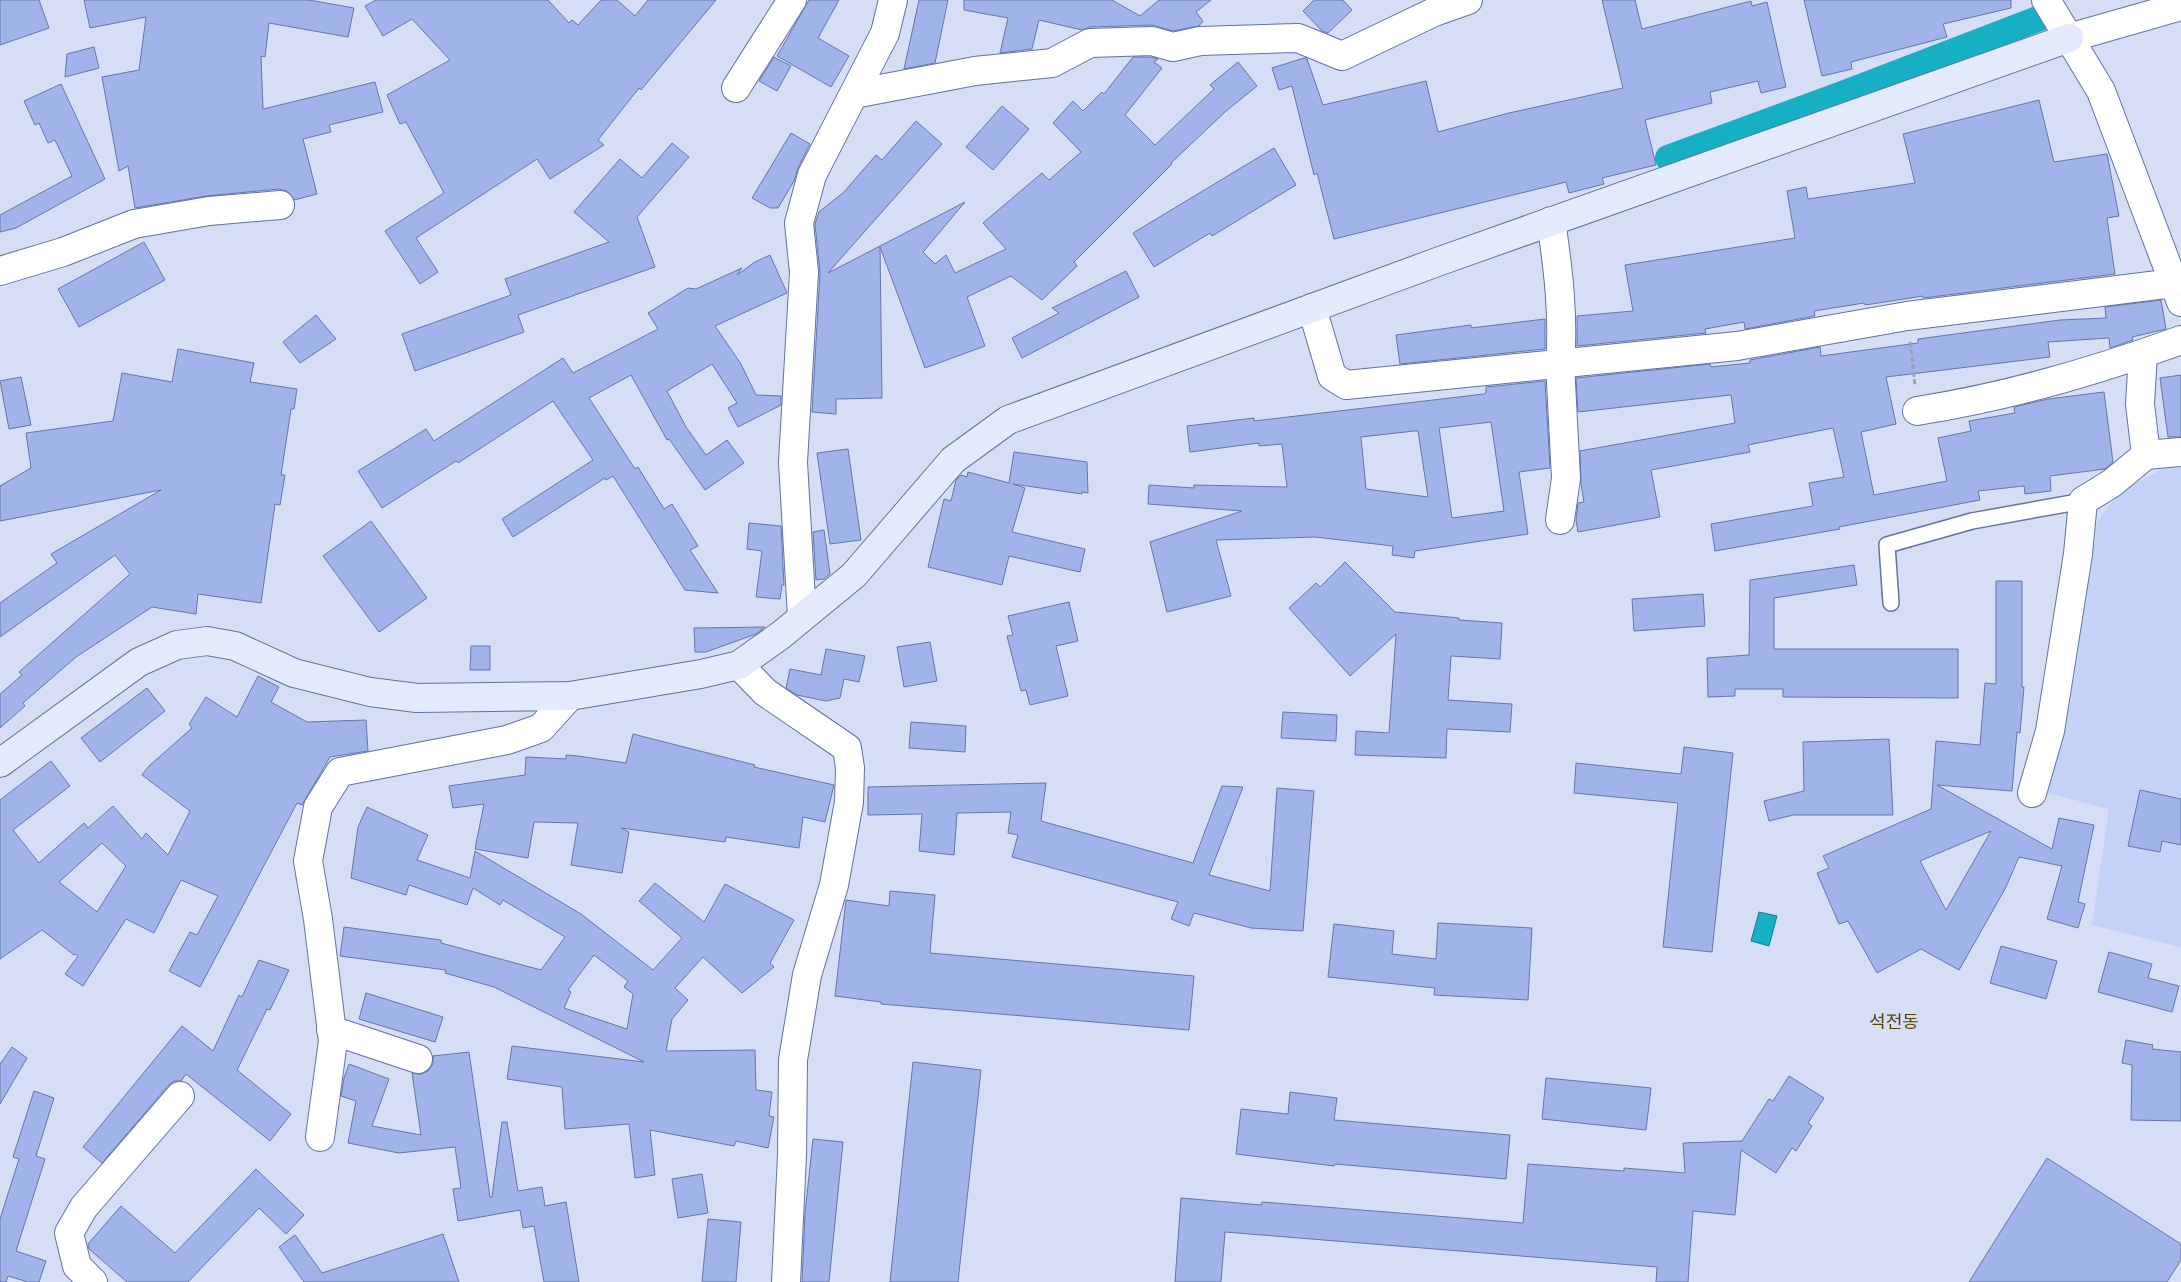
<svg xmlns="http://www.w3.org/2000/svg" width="2181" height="1282" viewBox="0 0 2181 1282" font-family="'Exo 2','Noto Sans KR',sans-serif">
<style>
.built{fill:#c4d2f8}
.water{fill:#17afc3;stroke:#148094}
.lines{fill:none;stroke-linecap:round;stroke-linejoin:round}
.canal{stroke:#17afc3;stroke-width:26}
.building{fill:#a0b3eb;stroke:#6576aa;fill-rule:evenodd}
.lane-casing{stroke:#6072a5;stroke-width:18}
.street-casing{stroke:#6072a5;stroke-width:30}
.secondary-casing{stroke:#6072a5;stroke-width:30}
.path{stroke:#99a1b7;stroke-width:3;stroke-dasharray:5 2.5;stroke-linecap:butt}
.lane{stroke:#fff;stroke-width:15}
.street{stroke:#fff;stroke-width:28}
.secondary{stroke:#e4ebfe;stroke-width:28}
.labels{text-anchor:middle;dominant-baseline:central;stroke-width:4.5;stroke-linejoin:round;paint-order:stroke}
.quarter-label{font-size:18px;fill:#564200;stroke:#d5def5}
</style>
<rect width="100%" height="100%" fill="#d5def5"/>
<path class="built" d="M 2181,460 L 2181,947 L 2092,925 L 2109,809 L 2047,793 L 2068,709 L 2098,521 L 2120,491 Z"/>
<path class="water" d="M 1759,912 L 1777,916 L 1769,946 L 1751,941 Z"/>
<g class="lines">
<path class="canal" d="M 1668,158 L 1845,93 L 2040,18"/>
</g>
<path class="building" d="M 0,0 L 39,0 L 49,28 L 0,45 Z
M 84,0 L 309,0 L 354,8 L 348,37 L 269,23 L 265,57 L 261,56 L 263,109 L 375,82 L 383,112 L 329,125 L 331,132 L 303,139 L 317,194 L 294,200 L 287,191 L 279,189 L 206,196 L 135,208 L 128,166 L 119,171 L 102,77 L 139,70 L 146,17 L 90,28 Z
M 376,0 L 548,0 L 569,23 L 572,20 L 578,25 L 601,0 L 617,0 L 635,16 L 648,0 L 716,0 L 641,90 L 639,88 L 598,140 L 604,145 L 550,179 L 537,159 L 416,238 L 438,272 L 420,284 L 385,231 L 444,193 L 406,122 L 400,124 L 387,95 L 450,60 L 412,19 L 383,36 L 365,6 Z
M 809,0 L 839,0 L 818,38 L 849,56 L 831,87 L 777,56 Z
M 919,0 L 948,0 L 935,63 L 904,69 Z
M 964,0 L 1112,0 L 1140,16 L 1159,0 L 1211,0 L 1196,12 L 1203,21 L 1199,26 L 1173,31 L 1152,25 L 1090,27 L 1082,30 L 1039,20 L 1032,49 L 1000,53 L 1008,18 L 964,10 Z
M 1314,0 L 1343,0 L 1352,10 L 1328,33 L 1322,31 L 1303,11 Z
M 1602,0 L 1635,0 L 1642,29 L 1751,1 L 1752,6 L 1767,2 L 1786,87 L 1761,93 L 1758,81 L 1710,92 L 1712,103 L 1645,120 L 1656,165 L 1602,178 L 1604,184 L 1569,193 L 1566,182 L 1334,239 L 1317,173 L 1314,175 L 1292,86 L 1279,90 L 1272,68 L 1304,58 L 1307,59 L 1323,105 L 1426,81 L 1438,132 L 1509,113 L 1623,88 Z
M 1804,0 L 2011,0 L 2011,8 L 1943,24 L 1947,37 L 1851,62 L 1852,69 L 1822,76 Z
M 94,47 L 99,68 L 65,77 L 67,54 Z
M 774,57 L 791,66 L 777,91 L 759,81 Z
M 1133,57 L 1150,57 L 1158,59 L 1154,62 L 1162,68 L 1125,115 L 1155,145 L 1214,89 L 1210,85 L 1238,62 L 1257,86 L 1225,112 L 1171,163 L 1172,164 L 1074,262 L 1077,266 L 1042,300 L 1011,276 L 967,297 L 985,346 L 925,368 L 880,247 L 882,398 L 836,399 L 836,414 L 812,412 L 820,273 L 815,224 L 819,212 L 844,192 L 876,155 L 882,160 L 916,121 L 942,144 L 828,273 L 965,202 L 923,252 L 935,264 L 946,255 L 955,273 L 1006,249 L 983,223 L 1042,173 L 1049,180 L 1081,152 L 1053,123 L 1073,101 L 1083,111 L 1102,92 L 1104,94 Z
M 61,84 L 105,179 L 16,228 L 0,232 L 0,215 L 72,176 L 55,140 L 48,143 L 39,123 L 35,125 L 24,101 Z
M 2039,100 L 2054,162 L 2107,154 L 2119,216 L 2107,218 L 2115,274 L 1923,298 L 1923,296 L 1865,305 L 1864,303 L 1814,311 L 1815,316 L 1745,329 L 1744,322 L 1705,329 L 1706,333 L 1577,346 L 1577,316 L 1633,311 L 1625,265 L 1795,238 L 1787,191 L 1806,187 L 1808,199 L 1915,183 L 1903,134 Z
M 1002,106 L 1029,129 L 993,170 L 966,147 Z
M 791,133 L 810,144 L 798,168 L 794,181 L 778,208 L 770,208 L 752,198 Z
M 672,143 L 689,157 L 637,217 L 655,267 L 518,315 L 524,332 L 415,371 L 402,334 L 511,295 L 505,279 L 609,242 L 574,212 L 620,159 L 642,178 Z
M 1274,148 L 1296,185 L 1212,236 L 1210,233 L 1154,267 L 1133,233 Z
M 144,242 L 165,280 L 79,327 L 58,289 Z
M 770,255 L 787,293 L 715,326 L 741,364 L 756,395 L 781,396 L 781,405 L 738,427 L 728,408 L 737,403 L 712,364 L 667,391 L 686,427 L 706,455 L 727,440 L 744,463 L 705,490 L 669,439 L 667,440 L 631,375 L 589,398 L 635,469 L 638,467 L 664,509 L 672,504 L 698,546 L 690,550 L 718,593 L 685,590 L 613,476 L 606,480 L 605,478 L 513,537 L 502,519 L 593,460 L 553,401 L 458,463 L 456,461 L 382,508 L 358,471 L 426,429 L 434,441 L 563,358 L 573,373 L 658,329 L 648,313 L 688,288 L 696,289 L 742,268 L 737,275 L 755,262 Z
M 1126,271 L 1139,297 L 1022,358 L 1012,338 L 1059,313 L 1052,308 Z
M 2161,300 L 2166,329 L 2132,337 L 2133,340 L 2110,348 L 2109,338 L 2048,342 L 2050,357 L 1886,377 L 1896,424 L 1861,432 L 1874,495 L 1947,481 L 1938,438 L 1971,431 L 1969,421 L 2015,413 L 2014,407 L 2048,399 L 2104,392 L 2113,462 L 2105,469 L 2050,476 L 2051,491 L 2025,494 L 2024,486 L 1978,491 L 1980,500 L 1839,527 L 1840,529 L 1715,551 L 1711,524 L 1813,506 L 1809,483 L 1844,477 L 1833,428 L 1748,445 L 1750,452 L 1651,470 L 1660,517 L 1578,532 L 1576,520 L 1578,503 L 1584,502 L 1581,484 L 1580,451 L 1735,423 L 1731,395 L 1578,412 L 1576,378 L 1710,364 L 1711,367 L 1750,363 L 1750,360 L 1820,347 L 1821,356 L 1918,343 L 1918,339 L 2060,320 L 2106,318 L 2105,307 Z
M 316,315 L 336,339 L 300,363 L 283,342 Z
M 1545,319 L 1545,349 L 1400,364 L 1396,335 L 1471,325 L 1471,328 Z
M 178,349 L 254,363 L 250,382 L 297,389 L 294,409 L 291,409 L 281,475 L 285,475 L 280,505 L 275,504 L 261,603 L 198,594 L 196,614 L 152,607 L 76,657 L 23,703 L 25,706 L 0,728 L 0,694 L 22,675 L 19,672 L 130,574 L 115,555 L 0,637 L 0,603 L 57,563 L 51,554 L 161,490 L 0,521 L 0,486 L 31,468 L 26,433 L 113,421 L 122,373 L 172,382 Z
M 2181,375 L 2181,437 L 2168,437 L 2160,378 Z
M 21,377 L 31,425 L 9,429 L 0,381 Z
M 1545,381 L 1550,468 L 1519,472 L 1528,534 L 1415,551 L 1414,558 L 1392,555 L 1393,546 L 1315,537 L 1216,540 L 1231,596 L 1167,612 L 1150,542 L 1242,511 L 1148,504 L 1149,485 L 1194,488 L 1194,485 L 1287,487 L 1282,444 L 1259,446 L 1259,443 L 1190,452 L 1187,426 L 1254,418 L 1254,421 L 1484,394 L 1486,393 L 1486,387 ZM 1491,422 L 1504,511 L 1452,518 L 1439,428 ZM 1414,431 L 1418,431 L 1428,497 L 1366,489 L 1361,437 Z
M 848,449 L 861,540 L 830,544 L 817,453 Z
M 1014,452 L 1087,462 L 1088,493 L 1082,492 L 1082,494 L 1013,484 L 1025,488 L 1012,532 L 1085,549 L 1080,572 L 1009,556 L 1002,585 L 928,567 L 944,499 L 951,501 L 956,480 L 961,475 L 967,477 L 968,472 L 1009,483 Z
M 371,521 L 427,598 L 379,632 L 323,556 Z
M 749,523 L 781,526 L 784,585 L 782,585 L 780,599 L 756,597 L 762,551 L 747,549 Z
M 824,530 L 830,574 L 824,579 L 816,580 L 813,532 Z
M 1345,562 L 1395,612 L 1459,618 L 1459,620 L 1502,623 L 1500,659 L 1451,656 L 1448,700 L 1512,704 L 1510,732 L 1447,729 L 1446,758 L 1355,755 L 1356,731 L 1389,733 L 1396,634 L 1350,676 L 1289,608 L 1316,583 L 1320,587 Z
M 1854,565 L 1857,585 L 1774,598 L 1774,649 L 1958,649 L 1958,698 L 1783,697 L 1783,689 L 1735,689 L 1735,696 L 1708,697 L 1707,658 L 1749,655 L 1750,580 Z
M 1996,581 L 2022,581 L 2022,687 L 2024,687 L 2020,733 L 2017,732 L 2012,791 L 1937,785 L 2052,849 L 2059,818 L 2094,825 L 2078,902 L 2085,904 L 2078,928 L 2047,919 L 2062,866 L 2019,857 L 2005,889 L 1959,970 L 1921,949 L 1877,973 L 1848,921 L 1839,924 L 1817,873 L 1829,868 L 1823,856 L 1931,809 L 1936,741 L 1980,745 L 1985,683 L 1996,684 ZM 1991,831 L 1946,910 L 1920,861 Z
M 1703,594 L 1705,626 L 1634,631 L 1632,599 Z
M 1069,602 L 1078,641 L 1056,646 L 1068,696 L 1030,705 L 1026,690 L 1021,691 L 1007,636 L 1013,635 L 1008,616 Z
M 765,627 L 756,634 L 706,652 L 695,652 L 694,628 Z
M 930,642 L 937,681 L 904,687 L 897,647 Z
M 471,646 L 490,646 L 490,670 L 470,670 Z
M 826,649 L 865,656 L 859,682 L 844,679 L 840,698 L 826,701 L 797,695 L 786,688 L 790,669 L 821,675 Z
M 258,676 L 279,687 L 271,702 L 307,722 L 366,720 L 368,751 L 330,757 L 302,805 L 297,803 L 200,987 L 169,971 L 190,932 L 197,935 L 218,896 L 181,880 L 154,933 L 126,919 L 83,986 L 65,974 L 78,956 L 76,954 L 74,955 L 42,930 L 0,959 L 0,800 L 51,761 L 70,786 L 13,830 L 39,863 L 84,823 L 88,828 L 113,806 L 142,839 L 146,833 L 168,855 L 190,811 L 142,775 L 149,766 L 192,728 L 189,724 L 206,697 L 237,717 ZM 102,843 L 126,866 L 97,912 L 59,882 Z
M 147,688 L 165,711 L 100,762 L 81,738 Z
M 1283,712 L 1337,715 L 1336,741 L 1281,738 Z
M 911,722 L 966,726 L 965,752 L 909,748 Z
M 633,734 L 755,765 L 754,767 L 834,785 L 825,822 L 803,817 L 799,848 L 726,837 L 725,842 L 621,828 L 629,832 L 622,873 L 571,865 L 578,823 L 534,822 L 528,858 L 475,849 L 484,804 L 453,808 L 449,786 L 525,775 L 526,757 L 566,759 L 566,755 L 578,756 L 626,763 Z
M 1889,739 L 1893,815 L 1793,815 L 1769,821 L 1764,801 L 1804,791 L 1803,742 Z
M 1684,747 L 1733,753 L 1712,952 L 1663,947 L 1678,803 L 1574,793 L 1576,763 L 1681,774 Z
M 1046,783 L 1041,821 L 1193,863 L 1222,786 L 1243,787 L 1209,875 L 1270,891 L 1277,788 L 1314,791 L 1303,931 L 1251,928 L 1194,913 L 1189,926 L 1171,919 L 1178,902 L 1012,857 L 1018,835 L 1008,833 L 1011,812 L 957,813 L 954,855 L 919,851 L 922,814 L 868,815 L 868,787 Z
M 2140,790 L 2181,799 L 2181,845 L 2162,841 L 2160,852 L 2128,846 Z
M 367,807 L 428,835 L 417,860 L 470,878 L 475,851 L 581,914 L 653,970 L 682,938 L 639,901 L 655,883 L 704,922 L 725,884 L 794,920 L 770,963 L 774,967 L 742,993 L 703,957 L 675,988 L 688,1000 L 672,1019 L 666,1051 L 755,1050 L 756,1090 L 772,1092 L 769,1116 L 774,1117 L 768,1148 L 736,1141 L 734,1146 L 650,1130 L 655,1175 L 635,1178 L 629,1124 L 565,1129 L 562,1087 L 507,1079 L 512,1046 L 644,1062 L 494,987 L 445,973 L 446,970 L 340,956 L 344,927 L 441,940 L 441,943 L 541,970 L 565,937 L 503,900 L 500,905 L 473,888 L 467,905 L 409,885 L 406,895 L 351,878 L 358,827 ZM 594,955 L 628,981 L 624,987 L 633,994 L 627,1029 L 564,1008 L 571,992 L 568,990 Z
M 890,891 L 935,895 L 930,953 L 1194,976 L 1189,1030 L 881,1004 L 881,1002 L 835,996 L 846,900 L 889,906 Z
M 1438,923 L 1532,928 L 1528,1000 L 1434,995 L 1435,988 L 1328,977 L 1334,924 L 1394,931 L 1392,954 L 1436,959 Z
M 2001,946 L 2057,961 L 2046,999 L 1990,983 Z
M 2109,952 L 2152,964 L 2148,978 L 2179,986 L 2172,1012 L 2098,992 Z
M 259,960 L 289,970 L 270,1010 L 267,1009 L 237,1070 L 291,1114 L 270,1141 L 186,1074 L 181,1081 L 174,1081 L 168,1086 L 102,1163 L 83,1147 L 182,1026 L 213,1051 L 239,995 L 242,997 Z
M 366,993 L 443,1017 L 435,1042 L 359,1019 Z
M 2126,1040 L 2153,1045 L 2152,1049 L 2181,1052 L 2181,1121 L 2131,1120 L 2132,1065 L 2122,1063 Z
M 12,1047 L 27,1058 L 0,1104 L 0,1064 Z
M 469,1052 L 490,1197 L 492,1197 L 502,1122 L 507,1122 L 518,1191 L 542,1187 L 545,1206 L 566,1202 L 579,1282 L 544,1282 L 534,1226 L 523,1228 L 520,1210 L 458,1221 L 453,1189 L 461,1188 L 455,1147 L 399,1153 L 348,1143 L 356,1101 L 341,1096 L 344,1078 L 349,1064 L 389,1079 L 372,1126 L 421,1135 L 412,1073 L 421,1074 L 428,1071 L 433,1064 L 433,1056 Z
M 913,1062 L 981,1070 L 958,1282 L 890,1282 Z
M 1789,1076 L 1824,1098 L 1808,1123 L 1812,1126 L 1796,1151 L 1792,1148 L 1776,1173 L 1741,1150 L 1735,1215 L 1693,1211 L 1688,1282 L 1656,1282 L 1657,1267 L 1225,1232 L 1221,1282 L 1175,1282 L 1181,1198 L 1261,1205 L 1262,1202 L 1523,1223 L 1528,1164 L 1624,1171 L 1624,1168 L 1685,1173 L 1683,1143 L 1742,1141 L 1769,1099 L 1773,1101 Z
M 1546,1078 L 1651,1088 L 1646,1130 L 1542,1119 Z
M 34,1091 L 54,1098 L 36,1156 L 45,1159 L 16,1251 L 46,1261 L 39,1282 L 28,1282 L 8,1276 L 6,1282 L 0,1282 L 0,1219 L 19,1159 L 13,1157 Z
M 1290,1092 L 1337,1098 L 1334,1120 L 1510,1135 L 1506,1179 L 1335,1164 L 1334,1166 L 1236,1154 L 1241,1109 L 1288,1114 Z
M 813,1139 L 843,1142 L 829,1282 L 802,1282 L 805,1213 Z
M 2047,1158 L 2181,1244 L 2181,1260 L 2167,1282 L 1969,1282 Z
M 256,1169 L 304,1215 L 286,1234 L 259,1208 L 188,1282 L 127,1282 L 89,1249 L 88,1244 L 121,1206 L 175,1253 Z
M 702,1174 L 708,1213 L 678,1218 L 672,1179 Z
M 708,1219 L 741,1222 L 736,1282 L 702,1282 Z
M 443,1234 L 459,1282 L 304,1282 L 279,1247 L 295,1235 L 322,1273 Z"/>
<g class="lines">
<defs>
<path id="lane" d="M 1891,603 L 1887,545 L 1972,521 L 2083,501"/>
<path id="street" d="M 2046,0 L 2101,91 L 2181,302
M 2069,38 L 2181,6
M 736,88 L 792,0
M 854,94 L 975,71 L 1052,63 L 1090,43 L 1152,41 L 1173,47 L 1200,41 L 1298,38 L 1342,56 L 1434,12 L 1468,0
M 1551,221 C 1558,267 1564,317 1560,364 L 1566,478 L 1560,520
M 0,271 L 63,252 L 134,224 L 209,211 L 280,205
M 1312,308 L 1332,376 L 1346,385 L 1737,346 L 1907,316 L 2174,283
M 1917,411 C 2007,397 2096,371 2181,340
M 2146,455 L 2181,452
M 802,617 L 793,462 L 804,272 L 799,223 L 812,175 L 885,33 L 893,0
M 739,665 L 765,692 L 847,748 L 850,768 L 849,802 L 834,885 L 807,975 L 793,1060 L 792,1155 L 786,1282
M 2032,793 L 2050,731 L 2078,554 L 2083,501 L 2112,483 L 2146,455 L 2140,404 L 2143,354
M 331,1030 L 418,1059
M 320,1137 L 333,1041 L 318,919 L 308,861 L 318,807 L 340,772 L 507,740 L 541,728 L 570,696
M 93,1282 L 77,1266 L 69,1233 L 84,1207 L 180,1096"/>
<path id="secondary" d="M 0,763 L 139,662 L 177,645 L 207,641 L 235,646 L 294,673 L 370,692 L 417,698 L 570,696 L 701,674 L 739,665 L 781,635 L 854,575 L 953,460 L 1008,420 L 1440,261 L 2069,38"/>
</defs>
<use href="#lane" class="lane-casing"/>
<use href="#street" class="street-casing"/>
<use href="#secondary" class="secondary-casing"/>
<path class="path" d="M 1910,342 L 1915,385"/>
<use href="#lane" class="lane"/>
<use href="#street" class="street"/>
<use href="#secondary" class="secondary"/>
</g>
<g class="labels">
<g class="quarter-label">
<text x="1894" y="1021">석전동</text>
</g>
</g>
</svg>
